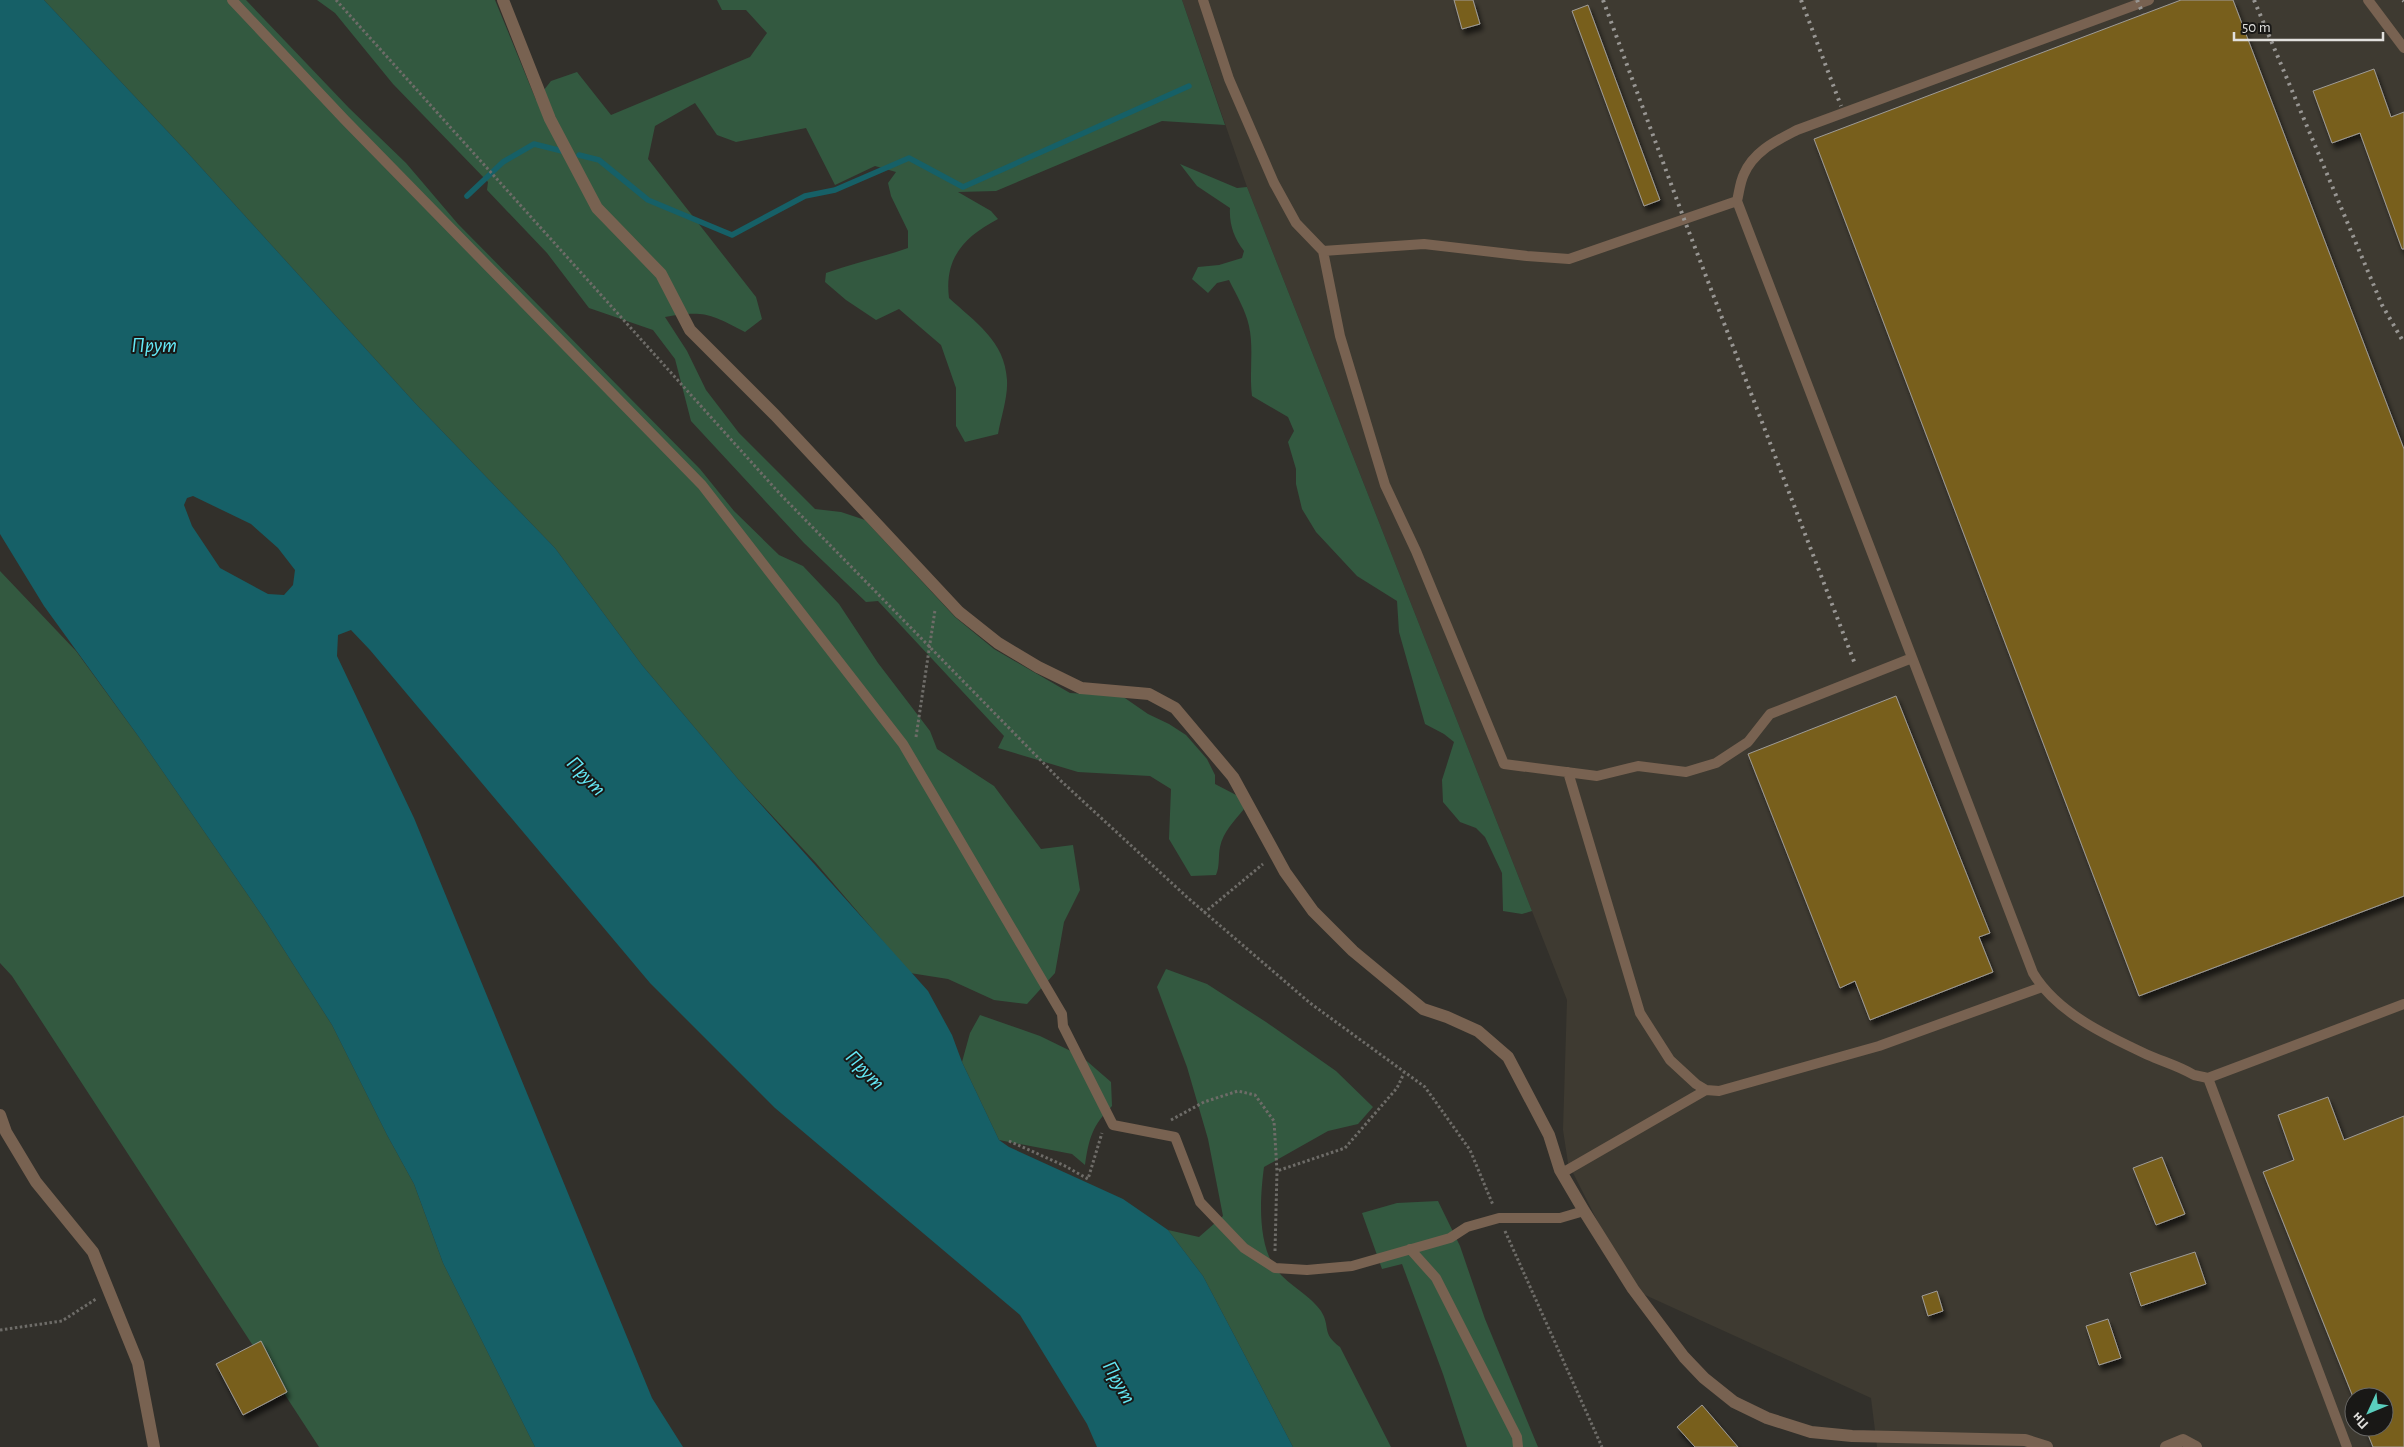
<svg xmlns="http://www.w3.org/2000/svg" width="2404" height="1447" viewBox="0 0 2404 1447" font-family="'Alegreya Sans',sans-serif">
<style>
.built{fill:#3e3a31;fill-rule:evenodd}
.green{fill:#335940}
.water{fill:#166067;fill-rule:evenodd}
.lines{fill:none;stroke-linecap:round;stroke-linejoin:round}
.stream{stroke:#166067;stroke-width:5.5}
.building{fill:#785f1f;stroke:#9f9c97;filter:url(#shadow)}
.path{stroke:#6e6c68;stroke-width:3;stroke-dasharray:2.5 2.5;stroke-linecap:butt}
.lane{stroke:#786251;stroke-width:10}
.street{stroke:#786251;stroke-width:12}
.rail{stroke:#989693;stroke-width:4;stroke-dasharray:2.5 5;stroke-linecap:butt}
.labels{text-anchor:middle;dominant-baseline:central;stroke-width:4;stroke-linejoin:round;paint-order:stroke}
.water-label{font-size:21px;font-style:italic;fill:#64e9f6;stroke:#191816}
</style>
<defs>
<filter id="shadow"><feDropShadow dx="3" dy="5.5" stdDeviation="2.5" flood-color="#0009"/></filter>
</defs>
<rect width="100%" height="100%" fill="#32302b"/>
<path class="built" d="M 1182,0 L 2404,0 L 2404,1447 L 1877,1447 L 1871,1398 L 1632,1289 L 1568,1163 L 1563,1130 L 1567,1000 L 1247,187 ZM 2354,1397 L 2384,1397 L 2384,1427 L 2354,1427 Z"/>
<path class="green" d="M 44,0 L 246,0 L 349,108 L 406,163 L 458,224 L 700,469 L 734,511 L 779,555 L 803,566 L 839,604 L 878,663 L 930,731 L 937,749 L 994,786 L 1041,849 L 1073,845 L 1080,890 L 1064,922 L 1055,973 L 1027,1004 L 994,1000 L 948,979 L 910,973 L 816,863 L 738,779 L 642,665 L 555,548 L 415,403 L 187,152 Z
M 317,0 L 495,0 L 536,100 L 551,81 L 577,72 L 611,115 L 750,57 L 767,33 L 746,10 L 722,10 L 717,0 L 1182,0 L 1225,125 L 1162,121 L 996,191 L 958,192 L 991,211 L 998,219 C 964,237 944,258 949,298 C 975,322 1005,341 1007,380 C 1008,397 1001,417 998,434 L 965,442 L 956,426 L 956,388 L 941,345 L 899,309 L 876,320 L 846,300 L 825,282 L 826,273 C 853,263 880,258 908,248 L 908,231 L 891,196 L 888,183 L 896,172 L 875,166 L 835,185 L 806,128 L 736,142 L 717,135 L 695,103 L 655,126 L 648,159 L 756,297 L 762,319 L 745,332 C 711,314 704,310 665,317 L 687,351 L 706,390 L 739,433 L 815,509 L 841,512 L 865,520 L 955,617 L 994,649 L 1070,693 L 1122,696 L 1148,714 L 1169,724 L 1186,735 L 1207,759 L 1215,775 L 1215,784 L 1238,796 L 1244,809 C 1235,820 1223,832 1220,847 C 1218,857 1220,866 1216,875 L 1191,876 L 1169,839 L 1171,789 L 1150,776 L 1078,772 L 998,748 L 1004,736 L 878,601 L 866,602 L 804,543 L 691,421 L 675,359 L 653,330 L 589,308 L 547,253 L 487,190 L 488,182 L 393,84 L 335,13 Z
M 1180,164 L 1237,188 L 1247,187 L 1532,911 L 1522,914 L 1503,911 L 1502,873 L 1485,837 L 1476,828 L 1460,822 L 1443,802 L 1442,780 L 1454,742 L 1444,734 L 1425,724 L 1399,632 L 1397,601 L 1357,576 L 1316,532 L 1302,509 L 1296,484 L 1296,469 L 1288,442 L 1294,431 L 1288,417 L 1252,396 C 1249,372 1254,349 1249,326 C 1246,311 1236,294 1229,280 L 1217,283 L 1208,293 L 1192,279 L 1198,267 L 1219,265 L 1242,258 L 1244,251 C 1234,238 1229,224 1230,208 L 1197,186 Z
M 0,571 L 76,651 L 141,740 L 263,917 L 332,1025 L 387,1135 L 414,1184 L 443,1263 L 535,1447 L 319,1447 L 12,976 L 0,963 Z
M 1166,969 L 1207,984 L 1266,1022 L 1336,1071 L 1373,1107 L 1358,1124 L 1328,1131 L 1264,1167 C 1260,1197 1257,1243 1276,1269 C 1287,1284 1312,1297 1321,1311 C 1331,1327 1321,1333 1340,1347 L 1391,1447 L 1293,1447 L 1203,1276 L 1168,1230 L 1199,1237 L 1223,1216 L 1208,1139 L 1187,1067 L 1157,987 Z
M 980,1015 L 1040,1036 L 1081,1056 L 1111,1082 L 1112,1106 C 1092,1126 1089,1138 1085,1165 L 1072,1154 L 999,1140 L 962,1062 L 970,1033 Z
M 1438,1201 L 1460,1246 L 1485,1319 L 1538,1447 L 1467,1447 L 1443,1374 L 1402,1264 L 1382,1269 L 1362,1213 L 1397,1203 Z"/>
<path class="water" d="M 0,0 L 44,0 L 187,152 L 415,403 L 555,548 L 642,665 L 738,779 L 928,991 L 952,1035 L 962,1062 L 999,1140 L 1009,1147 L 1123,1199 L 1168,1230 L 1203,1276 L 1293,1447 L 1097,1447 L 1087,1424 L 1020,1315 L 775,1108 L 650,983 L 370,650 L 351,630 L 338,635 L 337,656 L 414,818 L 652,1398 L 683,1447 L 535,1447 L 443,1263 L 414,1184 L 387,1135 L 332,1025 L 263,917 L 141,740 L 44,606 L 0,534 ZM 193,496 L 251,524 L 278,548 L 295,570 L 293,585 L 284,595 L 268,594 L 220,568 L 192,526 L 184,505 L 187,498 Z"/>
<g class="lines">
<path class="stream" d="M 579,155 L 599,160 L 648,200 L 732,235 L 805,196 L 835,190 L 909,158 L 963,187 L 1189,86
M 467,196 L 503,162 L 534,144 L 562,151"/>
</g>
<path class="building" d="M 1454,0 L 1473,0 L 1480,24 L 1462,29 Z
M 2181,0 L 2233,0 L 2404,449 L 2404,896 L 2139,996 L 1814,139 Z
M 1588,5 L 1660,200 L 1644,206 L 1572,11 Z
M 2374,69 L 2391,117 L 2404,112 L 2404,249 L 2402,249 L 2360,133 L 2332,143 L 2313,91 Z
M 1896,696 L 1990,933 L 1979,937 L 1993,972 L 1870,1020 L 1855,981 L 1840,988 L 1748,754 Z
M 2328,1097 L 2344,1140 L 2404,1116 L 2404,1447 L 2373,1447 L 2365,1427 L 2384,1427 L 2384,1397 L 2353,1397 L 2263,1172 L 2294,1160 L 2278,1115 Z
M 2162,1157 L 2185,1214 L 2156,1225 L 2133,1168 Z
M 2195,1252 L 2206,1284 L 2141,1306 L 2130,1273 Z
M 1937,1291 L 1943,1311 L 1928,1316 L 1922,1296 Z
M 2108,1319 L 2121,1358 L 2099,1365 L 2086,1326 Z
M 261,1341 L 287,1392 L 243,1415 L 216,1364 Z
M 1702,1405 L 1738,1447 L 1695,1447 L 1677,1427 Z"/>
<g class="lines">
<path class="path" d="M 336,0 L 780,494 L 1060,780 L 1188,898 L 1310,1003 L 1425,1087 L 1470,1150 L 1493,1205
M 916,737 L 935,610
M 1204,913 L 1263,864
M 1171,1120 L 1204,1102 L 1238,1091 L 1255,1095 L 1274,1121 L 1277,1171 L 1345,1148 L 1397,1088 L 1404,1073
M 1009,1141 L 1065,1166 L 1088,1179 L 1102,1133
M 1505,1231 L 1602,1447
M 1275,1251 L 1277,1171
M 0,1330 L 62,1321 L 96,1299"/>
<path class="lane" d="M 232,0 L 345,120 L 702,485 L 903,744 L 1062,1014 L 1063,1026 L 1113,1125 L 1175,1137 L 1200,1202 L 1244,1248 L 1275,1268 L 1307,1270 L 1352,1266 L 1450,1238 L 1467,1227 L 1499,1218 L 1560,1218 L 1584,1211
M 1203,0 L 1229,79 L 1274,183 L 1296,223 L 1323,251 L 1340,336 L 1385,485 L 1416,551 L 1504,764 L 1597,776 L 1638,766 L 1686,772 L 1716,763 L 1748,742 L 1770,714 L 1912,658
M 2149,0 L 1797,130 C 1776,141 1754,151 1744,174 C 1740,182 1739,193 1737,201 L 2033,973 C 2057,1013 2107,1036 2148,1055 C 2164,1062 2179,1066 2194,1075 L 2208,1078 L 2404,1004
M 2368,0 L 2404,48
M 1323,251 L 1424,244 L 1527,256 L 1569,259 L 1737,201
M 1568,772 L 1640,1013 L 1670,1060 L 1696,1084 L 1706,1090 L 1719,1091 L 1879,1046 L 2042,987
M 2208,1078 L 2347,1447
M 1562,1173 L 1706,1090
M 1410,1249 L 1436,1278 L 1517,1437 L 1518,1447"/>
<path class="street" d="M 503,0 L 550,119 L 597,208 L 661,274 L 690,330 L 775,415 L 959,612 L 998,643 L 1038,667 L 1081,688 L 1149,694 L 1175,708 L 1233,777 L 1285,872 L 1313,911 L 1353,951 L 1423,1009 L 1447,1017 L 1478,1031 L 1508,1057 L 1549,1135 L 1560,1170 L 1584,1211 L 1633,1289 L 1684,1357 L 1704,1378 L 1734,1402 L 1767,1418 L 1811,1432 L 1852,1436 L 2025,1440 L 2047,1447
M 0,1115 L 6,1132 L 36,1182 L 93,1252 L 138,1363 L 154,1447
M 2166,1447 L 2183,1440 L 2196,1447"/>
<path class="rail" d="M 1603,0 L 1684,219 L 1855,664
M 1801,0 L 1841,106
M 2137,0 L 2143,14
M 2254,0 L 2382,305 L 2404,343
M 2403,0 L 2404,1"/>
</g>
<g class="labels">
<g class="water-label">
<text x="154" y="345">Прут</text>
<text transform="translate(586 776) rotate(46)">Прут</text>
<text transform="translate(865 1070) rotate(46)">Прут</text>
<text transform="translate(1119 1382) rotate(60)">Прут</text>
</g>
</g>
<g transform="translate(2369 1412) rotate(226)"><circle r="24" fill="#191816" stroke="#696866"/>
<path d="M0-4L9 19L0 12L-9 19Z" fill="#5acebd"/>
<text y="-8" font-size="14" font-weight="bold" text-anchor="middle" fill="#e1e0dd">Пн</text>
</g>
<path d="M2234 32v8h149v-8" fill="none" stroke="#e1e0dd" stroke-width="2.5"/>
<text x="2242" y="32" font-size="15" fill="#e1e0dd" stroke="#191816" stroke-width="4" paint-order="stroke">50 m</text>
</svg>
